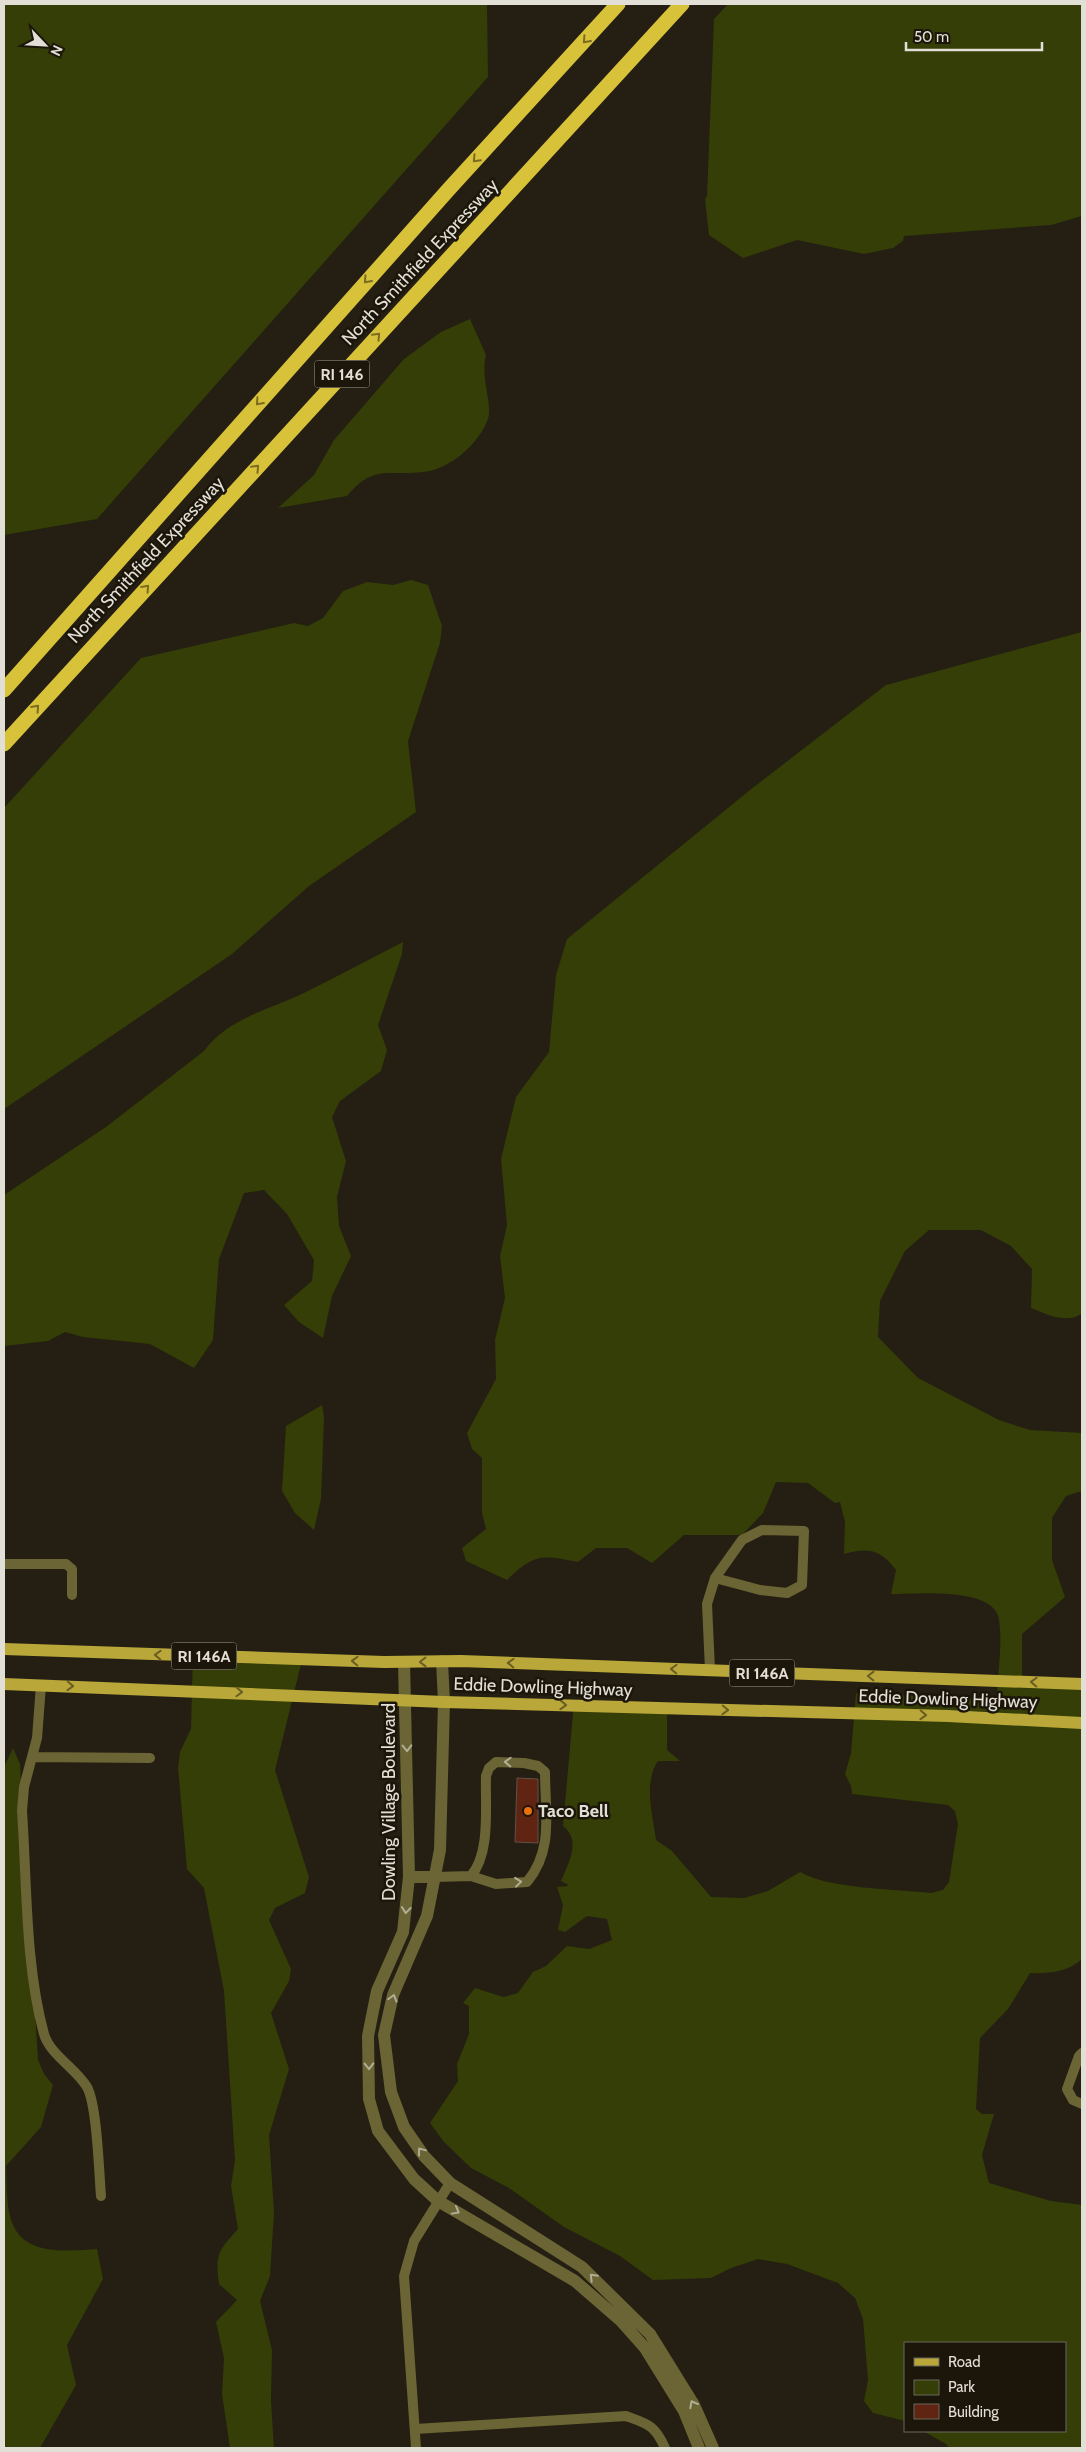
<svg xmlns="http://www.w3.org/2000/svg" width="1086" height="2452" viewBox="0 0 1086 2452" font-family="Cabin,sans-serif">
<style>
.green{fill:#343e06}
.building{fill:#602512;stroke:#61504a}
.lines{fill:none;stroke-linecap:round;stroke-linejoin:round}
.service{stroke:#6b6434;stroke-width:10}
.minor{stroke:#6b6434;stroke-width:12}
.primary{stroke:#b9a73a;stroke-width:12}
.motorway{stroke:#d8c239;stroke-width:15}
.oneway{stroke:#7a6c21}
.oneway2{stroke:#6a5e22}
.oneway3{stroke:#b2ae95}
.food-dot{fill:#e8710a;stroke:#1b1609;stroke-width:2}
.labels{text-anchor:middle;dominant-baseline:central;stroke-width:5;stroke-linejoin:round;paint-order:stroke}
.shield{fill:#1b1609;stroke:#a6a398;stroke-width:1}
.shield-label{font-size:16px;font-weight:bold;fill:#e2dfd6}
.street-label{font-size:18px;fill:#e2dfd6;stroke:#1b1609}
.poi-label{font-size:18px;font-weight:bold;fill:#e2dfd6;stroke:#1b1609;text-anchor:start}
</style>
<rect width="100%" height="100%" fill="#241f12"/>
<path class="green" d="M 4,4 L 487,4 L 488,77 L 97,519 L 4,535 Z
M 728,4 L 1082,4 L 1082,216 L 1051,225 L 904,236 L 903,241 L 893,248 L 864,254 L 797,240 L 743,258 L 709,235 L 705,199 L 707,196 L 714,19 Z
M 470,319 L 486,355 C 480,377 493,405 488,419 C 479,444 449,470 423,472 C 388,476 373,464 347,496 L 278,508 L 314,475 L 334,440 L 404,359 L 441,332 Z
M 411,580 L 428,585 L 442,626 L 440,643 L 408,741 L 416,812 L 309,886 L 232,954 L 4,1109 L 4,808 L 141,658 L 294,623 L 308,626 L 323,618 L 343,591 L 367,582 L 393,585 Z
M 1082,632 L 1082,1313 C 1068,1325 1046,1314 1031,1308 L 1032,1269 L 1011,1246 L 981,1230 L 929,1230 L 905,1251 L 880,1301 L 878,1337 L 918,1378 L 999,1420 L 1030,1430 L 1082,1433 L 1082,1491 L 1066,1496 L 1052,1518 L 1052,1560 L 1065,1597 L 1022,1634 L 1022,1680 L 1082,1684 L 1082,1959 C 1068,1972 1048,1974 1030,1973 L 1008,2009 L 980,2038 L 976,2109 L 982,2114 L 994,2114 L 982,2155 L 989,2183 L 1051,2201 L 1082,2205 L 1082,2448 L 949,2448 L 946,2444 L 923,2431 L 1065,2431 L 1065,2343 L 905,2343 L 905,2421 L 873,2413 L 864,2401 L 868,2380 L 863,2319 L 855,2298 L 838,2283 L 787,2264 L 758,2259 L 731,2268 L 711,2278 L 653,2280 L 620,2256 L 564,2227 L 509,2188 L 471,2168 L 444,2142 L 430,2123 L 458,2081 L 457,2064 L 469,2034 L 469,2006 L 463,2003 L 475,1988 L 503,1997 L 518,1993 L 533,1972 L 546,1966 L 567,1946 L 589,1949 L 612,1940 L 607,1919 L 587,1916 L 565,1932 L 558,1930 L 563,1905 L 557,1887 L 568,1886 L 567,1884 L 561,1881 C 568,1864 582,1840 563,1826 L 574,1702 L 667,1707 L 667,1750 L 680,1761 L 658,1761 C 643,1783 653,1815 656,1840 L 672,1851 L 711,1897 L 744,1898 L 768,1891 L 800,1872 C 829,1889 896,1889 931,1893 L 943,1890 L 949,1882 L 958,1824 L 955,1811 L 948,1805 L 852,1794 L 851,1786 L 845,1774 L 851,1753 L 856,1693 L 997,1700 C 997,1674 1003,1646 999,1620 C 995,1586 916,1594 891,1594 L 896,1570 C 881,1550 868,1547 844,1554 L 845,1522 L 840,1502 L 835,1503 L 808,1483 L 776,1482 L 763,1513 L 742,1535 L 684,1535 L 652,1563 L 627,1548 L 596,1548 L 578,1562 C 542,1555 535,1553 507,1580 L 466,1561 L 462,1548 L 486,1529 L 482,1513 L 482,1458 L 472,1449 L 467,1433 L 496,1379 L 495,1340 L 505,1298 L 500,1256 L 507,1225 L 501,1159 L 516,1097 L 549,1052 L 556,975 L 567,939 L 750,790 L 886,685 Z
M 403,942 L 402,954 L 378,1025 L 387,1050 L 381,1071 L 340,1101 L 332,1117 L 346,1161 L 337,1197 L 339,1226 L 351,1256 L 332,1296 L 323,1338 L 299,1322 L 284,1305 L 312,1281 L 314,1260 L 287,1214 L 264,1190 L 244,1193 L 219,1259 L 213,1340 L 194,1368 L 150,1344 L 83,1337 L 65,1332 L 48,1341 L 4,1346 L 4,1195 L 106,1127 L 204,1051 C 228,1018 269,1010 304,993 C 338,976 370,959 403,942 Z
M 322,1405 L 324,1417 L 321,1499 L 314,1530 L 295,1513 L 282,1491 L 286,1426 Z
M 193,1652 L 303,1656 L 275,1770 L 309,1877 L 305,1893 L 275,1908 L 269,1920 L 291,1969 L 289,1981 L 271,2013 L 289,2069 L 269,2135 L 274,2212 L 270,2276 L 260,2301 L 272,2350 L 271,2401 L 274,2448 L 230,2448 L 222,2394 L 224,2358 L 216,2322 L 237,2300 L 219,2284 C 215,2255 218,2251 238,2229 L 231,2186 L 235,2160 L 224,1991 L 204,1888 L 187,1869 L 178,1768 L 180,1752 L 191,1729 Z
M 13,1748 L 20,1764 L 38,2060 L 44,2074 L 53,2085 L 41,2127 L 6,2166 C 7,2182 6,2200 10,2216 C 20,2257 64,2251 97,2249 L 103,2279 L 67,2345 L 76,2385 L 40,2448 L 4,2448 L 4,1767 Z"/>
<path class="building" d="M 517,1778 L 538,1779 L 538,1843 L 515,1842 Z"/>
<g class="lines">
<path class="service" d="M 4,1564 L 66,1564 L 72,1569 L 72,1595
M 710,1670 L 707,1604 L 715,1578 L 760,1590 L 787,1593 L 802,1585 L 804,1531 L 762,1530 L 742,1540 L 715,1578
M 41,1685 L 37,1738 L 24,1787 L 22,1811 C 27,1882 25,1965 44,2034 C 50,2055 76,2068 87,2087 C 97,2105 99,2172 101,2196
M 33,1757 L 150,1758
M 435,1877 L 471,1876 C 491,1852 485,1806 486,1776 L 489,1768 L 496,1762 L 524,1763 L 538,1766 L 545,1772 C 545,1811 554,1850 527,1882 L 496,1884 L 471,1876
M 1082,2053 L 1079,2056 L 1067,2089 L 1073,2100 L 1082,2104
M 415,2429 L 626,2416 C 648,2424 655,2425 665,2448
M 416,2448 L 404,2276 L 414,2241 L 450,2183"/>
<path class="minor" d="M 442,1661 L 444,1702 L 440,1850 L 427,1916 L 393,1995 L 384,2035 L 391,2092 L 404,2127 L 424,2156 L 450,2183 L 582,2267 L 650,2334 L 694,2405 L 713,2448
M 404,1662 L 409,1877 L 403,1932 L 377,1991 L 368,2036 L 369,2099 L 378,2131 L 414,2179 L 438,2201 L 575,2281 L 621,2321 L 645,2348 L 684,2411 L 699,2448
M 409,1877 L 435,1877"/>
<path class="primary" d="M 4,1649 L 384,1662 L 461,1661 L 1082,1684
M 4,1684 L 444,1702 L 948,1716 L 1082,1723"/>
<path class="motorway" d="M 4,690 L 449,189 L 618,4
M 4,744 L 682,4"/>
</g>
<defs><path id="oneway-chevron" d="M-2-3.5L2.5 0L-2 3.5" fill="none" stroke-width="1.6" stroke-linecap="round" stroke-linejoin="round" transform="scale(1.25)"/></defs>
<g class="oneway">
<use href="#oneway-chevron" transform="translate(586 40) rotate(132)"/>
<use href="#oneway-chevron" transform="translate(476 159) rotate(133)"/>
<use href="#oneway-chevron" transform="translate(367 280) rotate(132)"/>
<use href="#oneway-chevron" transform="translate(377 336) rotate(-47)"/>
<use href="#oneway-chevron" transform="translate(259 402) rotate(132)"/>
<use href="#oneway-chevron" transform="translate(256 468) rotate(-47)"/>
<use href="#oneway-chevron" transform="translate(146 588) rotate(-48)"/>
<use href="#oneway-chevron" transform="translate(36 708) rotate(-48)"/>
</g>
<g class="oneway2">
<use href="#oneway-chevron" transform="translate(158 1655) rotate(-178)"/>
<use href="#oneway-chevron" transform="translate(355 1661) rotate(-178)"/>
<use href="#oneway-chevron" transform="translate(423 1662) rotate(179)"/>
<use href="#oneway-chevron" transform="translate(511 1663) rotate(-178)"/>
<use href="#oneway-chevron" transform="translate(674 1669) rotate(-178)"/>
<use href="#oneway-chevron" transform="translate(871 1676) rotate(-179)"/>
<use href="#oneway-chevron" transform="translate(1034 1682) rotate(-178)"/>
<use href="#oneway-chevron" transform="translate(70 1686) rotate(2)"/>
<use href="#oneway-chevron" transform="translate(239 1692) rotate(2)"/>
<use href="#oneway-chevron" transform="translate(563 1705) rotate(2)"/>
<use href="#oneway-chevron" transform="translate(725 1710) rotate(2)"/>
<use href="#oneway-chevron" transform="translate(923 1715) rotate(2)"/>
</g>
<g class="oneway3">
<use href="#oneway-chevron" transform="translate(407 1748) rotate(89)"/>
<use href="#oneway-chevron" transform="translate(508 1762) rotate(-178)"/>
<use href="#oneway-chevron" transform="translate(518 1882) rotate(-6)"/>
<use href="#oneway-chevron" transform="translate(406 1910) rotate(96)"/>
<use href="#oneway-chevron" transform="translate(393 1998) rotate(-74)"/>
<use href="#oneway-chevron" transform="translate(369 2066) rotate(89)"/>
<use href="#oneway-chevron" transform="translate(421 2151) rotate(-127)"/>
<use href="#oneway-chevron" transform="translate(456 2211) rotate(29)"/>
<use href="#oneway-chevron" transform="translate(593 2277) rotate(-135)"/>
<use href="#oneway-chevron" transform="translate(693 2404) rotate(-118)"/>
</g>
<circle class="food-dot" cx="528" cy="1811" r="5"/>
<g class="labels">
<g class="shield">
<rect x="314.5" y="360.5" width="55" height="27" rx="4"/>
<rect x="171.5" y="1642.5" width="65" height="27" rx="4"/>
<rect x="729.5" y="1659.5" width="65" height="27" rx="4"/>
</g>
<g class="shield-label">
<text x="342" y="374">RI 146</text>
<text x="204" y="1656">RI 146A</text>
<text x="762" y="1673">RI 146A</text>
</g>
<g class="street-label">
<text transform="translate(420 262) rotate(-47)">North Smithfield Expressway</text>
<text transform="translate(146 560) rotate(-47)">North Smithfield Expressway</text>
<text transform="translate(543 1687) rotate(2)">Eddie Dowling Highway</text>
<text transform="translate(948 1699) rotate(2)">Eddie Dowling Highway</text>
<text transform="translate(389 1802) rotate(-90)">Dowling Village Boulevard</text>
</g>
<g class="poi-label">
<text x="538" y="1811">Taco Bell</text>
</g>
</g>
<rect width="1086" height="2452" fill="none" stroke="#e2dfd6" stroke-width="10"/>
<rect x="904" y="2342" width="162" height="90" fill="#1b1609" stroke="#6b665b"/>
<rect x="914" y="2358" width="25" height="8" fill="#b9a73a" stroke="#6b665b"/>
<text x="948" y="2367" font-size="15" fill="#e2dfd6">Road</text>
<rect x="914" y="2380" width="25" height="15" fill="#343e06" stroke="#6b665b"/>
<text x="948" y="2392" font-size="15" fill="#e2dfd6">Park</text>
<rect x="914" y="2404" width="25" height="15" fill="#602512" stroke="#6b665b"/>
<text x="948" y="2417" font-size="15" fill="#e2dfd6">Building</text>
<g transform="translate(45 45) rotate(115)" stroke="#1b1609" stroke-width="4" paint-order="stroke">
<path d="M0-4L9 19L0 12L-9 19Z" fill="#e2dfd6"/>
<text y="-8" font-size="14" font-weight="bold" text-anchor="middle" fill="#e2dfd6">N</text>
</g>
<path d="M906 42v8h136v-8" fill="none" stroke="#e2dfd6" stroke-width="2.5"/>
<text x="914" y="42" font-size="15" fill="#e2dfd6" stroke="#1b1609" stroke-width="4" paint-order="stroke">50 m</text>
</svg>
